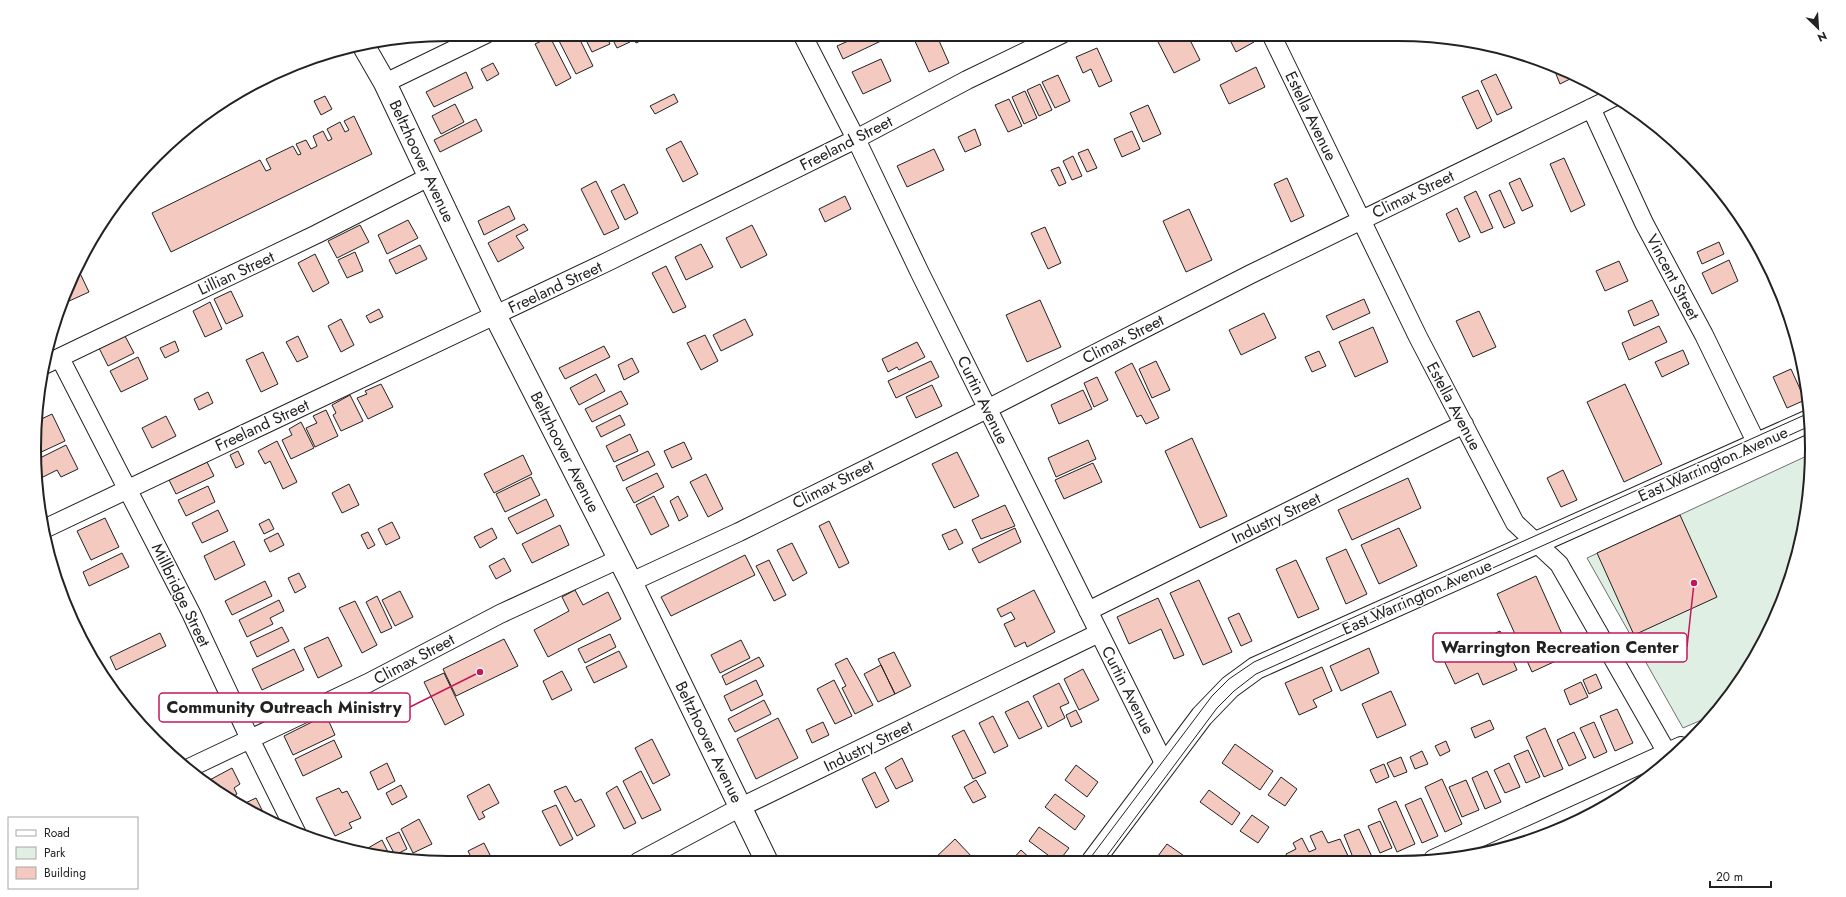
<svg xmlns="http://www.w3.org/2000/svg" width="1846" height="897" viewBox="0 0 1846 897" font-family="Jost,sans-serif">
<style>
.green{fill:#e0efe3;stroke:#6f6f6f}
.building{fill:#f3c9c0;stroke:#222}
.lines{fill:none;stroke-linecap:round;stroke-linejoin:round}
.street-casing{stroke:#222;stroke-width:20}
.secondary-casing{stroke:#222;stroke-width:24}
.street{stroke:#fff;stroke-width:18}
.secondary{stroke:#fff;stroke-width:22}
.tram{stroke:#222;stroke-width:1}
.labels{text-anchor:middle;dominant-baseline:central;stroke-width:3;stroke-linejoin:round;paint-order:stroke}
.street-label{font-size:16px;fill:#222;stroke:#fff}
.rim{fill:none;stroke:#222;stroke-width:2}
.leader{fill:none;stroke:#c2185b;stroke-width:1.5}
.callout-dot{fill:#c2185b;stroke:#fff;stroke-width:1.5}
.callout{fill:#fff;stroke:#c2185b;stroke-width:1.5}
.callout-label{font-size:17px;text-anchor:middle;font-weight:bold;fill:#222}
</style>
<rect width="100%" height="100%" fill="#fff"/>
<path class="green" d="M 1811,454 L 1804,530 L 1780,607 L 1726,701 L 1713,715 L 1683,728 L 1587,558 Z"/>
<path class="building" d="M 558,34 L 577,34 L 593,66 L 576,74 L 556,35 Z
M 583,34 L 605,34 L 610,44 L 592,52 Z
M 610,34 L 626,34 L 630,42 L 617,48 Z
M 631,34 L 653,34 L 653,35 L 636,43 Z
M 826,34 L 845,34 L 829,41 Z
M 864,34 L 878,34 L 881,41 L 843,59 L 837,46 Z
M 925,34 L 936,34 L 949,63 L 929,72 L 914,39 Z
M 1154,34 L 1198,34 L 1189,38 L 1200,60 L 1174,73 Z
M 1227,34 L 1250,34 L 1254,42 L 1236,52 Z
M 550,37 L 571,78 L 556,86 L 535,44 Z
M 1097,48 L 1112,81 L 1099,87 L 1091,69 L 1083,73 L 1076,57 Z
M 881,59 L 891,81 L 863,94 L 852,72 Z
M 493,63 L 499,74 L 487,81 L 481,69 Z
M 1552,64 L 1567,71 L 1570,79 L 1560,84 Z
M 1256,67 L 1265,87 L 1229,104 L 1220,85 Z
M 466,72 L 473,88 L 434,107 L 426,92 Z
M 1496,74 L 1512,108 L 1497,115 L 1481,81 Z
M 1058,75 L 1070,101 L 1055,108 L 1042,82 Z
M 1040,84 L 1052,110 L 1039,116 L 1027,90 Z
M 1478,90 L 1492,121 L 1477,129 L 1462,97 Z
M 1025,91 L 1037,118 L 1024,124 L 1012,97 Z
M 674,94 L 678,102 L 655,114 L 650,106 Z
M 325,96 L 332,109 L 321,115 L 314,101 Z
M 1009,99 L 1022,126 L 1008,132 L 995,105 Z
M 455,104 L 464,122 L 441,134 L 432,116 Z
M 1148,105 L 1161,134 L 1143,142 L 1130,113 Z
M 354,116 L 372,154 L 171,252 L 152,213 L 260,160 L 266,171 L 271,169 L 266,159 L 293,146 L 298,155 L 301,154 L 296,144 L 306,140 L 311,149 L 317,146 L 313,136 L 323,131 L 328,141 L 332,139 L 327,129 L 340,122 L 345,132 L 349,130 L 344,121 Z
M 476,119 L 482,131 L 440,152 L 434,140 Z
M 975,129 L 981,145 L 965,152 L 958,137 Z
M 1132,131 L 1140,149 L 1122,157 L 1114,139 Z
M 681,141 L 698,174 L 683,182 L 666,149 Z
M 934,149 L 944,170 L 907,187 L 897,166 Z
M 1088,149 L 1097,168 L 1087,172 L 1078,153 Z
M 1073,156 L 1082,176 L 1072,180 L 1063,161 Z
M 1564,158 L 1585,205 L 1571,212 L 1550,164 Z
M 1059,167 L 1066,183 L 1059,186 L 1051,170 Z
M 1287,178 L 1304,216 L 1291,222 L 1274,184 Z
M 1520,178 L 1533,206 L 1522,211 L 1509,183 Z
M 596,181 L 619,228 L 604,235 L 581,189 Z
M 624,184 L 638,213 L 625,220 L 611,191 Z
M 1500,190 L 1515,223 L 1504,228 L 1489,195 Z
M 1476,191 L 1493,228 L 1481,233 L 1464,197 Z
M 845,196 L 851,209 L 825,222 L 819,209 Z
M 509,206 L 515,219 L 484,235 L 478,221 Z
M 1457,208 L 1470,237 L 1459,242 L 1446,214 Z
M 1189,209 L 1212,260 L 1186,272 L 1163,221 Z
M 408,220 L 418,238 L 387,254 L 378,235 Z
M 524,224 L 528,230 L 516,236 L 524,248 L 498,262 L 488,243 Z
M 360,225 L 369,242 L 337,258 L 328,241 Z
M 752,225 L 767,255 L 741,268 L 726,238 Z
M 1045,227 L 1061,263 L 1048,269 L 1031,233 Z
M 1719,242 L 1724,254 L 1702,264 L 1697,252 Z
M 701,244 L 713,267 L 686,280 L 675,257 Z
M 420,245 L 427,259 L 396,274 L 389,260 Z
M 355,252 L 363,271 L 347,278 L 338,260 Z
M 315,254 L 329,283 L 313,292 L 298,263 Z
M 1729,260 L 1738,281 L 1712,294 L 1702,273 Z
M 1619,261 L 1628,281 L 1605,291 L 1596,271 Z
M 666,266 L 686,307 L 673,313 L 652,273 Z
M 77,267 L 89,292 L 67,302 L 64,295 Z
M 231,291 L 243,316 L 226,324 L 214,299 Z
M 1364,299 L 1370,313 L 1333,330 L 1326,316 Z
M 1040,300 L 1061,347 L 1027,362 L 1006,315 Z
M 1652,300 L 1659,315 L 1634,326 L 1628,311 Z
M 210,302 L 222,329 L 205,337 L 193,311 Z
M 379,309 L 383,317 L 370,323 L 366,316 Z
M 1479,311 L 1496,347 L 1473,357 L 1456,321 Z
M 1264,313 L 1276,338 L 1241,355 L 1229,330 Z
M 341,319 L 354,345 L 341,352 L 328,326 Z
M 745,319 L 753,335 L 721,351 L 713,335 Z
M 1659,326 L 1667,342 L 1629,360 L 1622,343 Z
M 1373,327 L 1388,362 L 1355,377 L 1339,342 Z
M 705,335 L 718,361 L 701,370 L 687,343 Z
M 125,336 L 134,353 L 108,366 L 99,348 Z
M 298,336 L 308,357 L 297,362 L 286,342 Z
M 175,341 L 179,351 L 165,358 L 160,348 Z
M 917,342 L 925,357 L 899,370 L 897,367 L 888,372 L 882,359 Z
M 604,346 L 610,357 L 565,379 L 559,368 Z
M 1683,350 L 1689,364 L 1662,377 L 1655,362 Z
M 1319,351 L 1326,366 L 1312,372 L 1305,357 Z
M 263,352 L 278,384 L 261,392 L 246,360 Z
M 138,357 L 148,379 L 121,392 L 110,371 Z
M 632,358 L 639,372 L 624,380 L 618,365 Z
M 931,361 L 939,377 L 896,398 L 888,381 Z
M 1156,361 L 1170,390 L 1152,398 L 1139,369 Z
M 1132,363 L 1159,418 L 1146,424 L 1141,415 L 1137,417 L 1115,372 Z
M 1803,364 L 1804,368 L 1805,380 L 1799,365 Z
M 1791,369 L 1805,400 L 1787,408 L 1773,377 Z
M 596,374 L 605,391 L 579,405 L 570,388 Z
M 1097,377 L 1108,400 L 1094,407 L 1084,383 Z
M 381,384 L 393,407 L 368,419 L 357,398 L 367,394 L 365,391 Z
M 1625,384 L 1662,464 L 1624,482 L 1587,402 Z
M 932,385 L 942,406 L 916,418 L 906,397 Z
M 1083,390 L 1092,409 L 1059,424 L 1051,405 Z
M 621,391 L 628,404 L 592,422 L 585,409 Z
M 208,392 L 213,403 L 199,410 L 194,399 Z
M 350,395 L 363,421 L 341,431 L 333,415 L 336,413 L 332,405 Z
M 326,410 L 338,436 L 315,447 L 306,428 L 317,423 L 313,416 Z
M 52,414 L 65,441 L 37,454 L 35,422 Z
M 620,415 L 625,425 L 601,437 L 596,427 Z
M 166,416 L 176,436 L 152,448 L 142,428 Z
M 301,422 L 314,448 L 291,459 L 282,440 L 292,435 L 289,429 Z
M 630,434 L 638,451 L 614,462 L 606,446 Z
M 1192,438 L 1227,516 L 1200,528 L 1165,451 Z
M 1088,440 L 1096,459 L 1056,477 L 1048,458 Z
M 277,441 L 297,482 L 283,489 L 270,461 L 265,464 L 258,451 Z
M 684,442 L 692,459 L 672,468 L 664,451 Z
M 66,445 L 78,469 L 61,477 L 57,470 L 37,480 L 36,460 Z
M 238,451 L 244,464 L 236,468 L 230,455 Z
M 648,451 L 655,465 L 623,481 L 616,466 Z
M 957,452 L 979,496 L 954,508 L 932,464 Z
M 523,455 L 532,474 L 494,493 L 484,474 Z
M 207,462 L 214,476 L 176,494 L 169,480 Z
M 1093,463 L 1102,482 L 1064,499 L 1055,480 Z
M 1563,470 L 1577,500 L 1561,507 L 1547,478 Z
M 657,473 L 664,487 L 634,503 L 626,488 Z
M 706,474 L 723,509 L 708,517 L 690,482 Z
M 531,477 L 540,495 L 505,512 L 496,494 Z
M 1408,478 L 1421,508 L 1352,540 L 1338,510 Z
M 349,484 L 359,505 L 342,513 L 332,493 Z
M 208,486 L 215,502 L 186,516 L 178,500 Z
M 654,496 L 669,526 L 651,535 L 636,505 Z
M 678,496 L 688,516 L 679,521 L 670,501 Z
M 546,499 L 554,516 L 517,534 L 508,518 Z
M 1005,505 L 1015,526 L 981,539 L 972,520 Z
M 218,510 L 228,531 L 202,543 L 192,523 Z
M 1680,515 L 1717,597 L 1634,635 L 1597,553 Z
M 105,518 L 119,547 L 91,560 L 77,531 Z
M 269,519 L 274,529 L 264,534 L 259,524 Z
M 829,521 L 849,563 L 839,568 L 819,526 Z
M 392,522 L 400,538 L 386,545 L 378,529 Z
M 560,525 L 569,545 L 532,563 L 522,544 Z
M 492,528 L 497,538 L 480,548 L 474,537 Z
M 1015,528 L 1021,542 L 979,563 L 972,549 Z
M 1399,528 L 1417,566 L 1379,584 L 1361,545 Z
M 956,529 L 963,543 L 949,550 L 942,535 Z
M 368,532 L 375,545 L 368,549 L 361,535 Z
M 278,533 L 284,545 L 270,552 L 264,540 Z
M 234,541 L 245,565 L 215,580 L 204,556 Z
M 792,543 L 807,573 L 793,581 L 777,550 Z
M 1346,549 L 1367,594 L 1346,604 L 1326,558 Z
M 122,553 L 129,567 L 89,586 L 83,572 Z
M 745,555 L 755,575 L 671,616 L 661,597 Z
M 504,558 L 511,571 L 496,579 L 489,566 Z
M 769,560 L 786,595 L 774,601 L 756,566 Z
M 1296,560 L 1319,609 L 1298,618 L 1276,569 Z
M 299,573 L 306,587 L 295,593 L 288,578 Z
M 1536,576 L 1571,654 L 1532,672 L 1497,594 Z
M 1199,580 L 1232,652 L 1203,665 L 1170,593 Z
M 265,581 L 272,596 L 232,615 L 225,601 Z
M 575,590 L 583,605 L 608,592 L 621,619 L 548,657 L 534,630 L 569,611 L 562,597 Z
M 1034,590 L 1055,632 L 1027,647 L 1025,642 L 1015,647 L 1004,624 L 1015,619 L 1011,612 L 1001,617 L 997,609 Z
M 400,591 L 413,617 L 395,626 L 382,600 Z
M 377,596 L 392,628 L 381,633 L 366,602 Z
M 1158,598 L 1184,655 L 1174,659 L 1161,629 L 1129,644 L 1117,617 Z
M 279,600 L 284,611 L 270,618 L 273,624 L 247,637 L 239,620 Z
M 355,601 L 377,645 L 362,653 L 339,608 Z
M 1239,613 L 1252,641 L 1241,646 L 1228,618 Z
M 282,627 L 289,641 L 257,657 L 250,642 Z
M 1500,631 L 1517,670 L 1483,685 L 1478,673 L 1455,684 L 1441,654 L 1465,643 L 1467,646 Z
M 160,633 L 166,646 L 116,670 L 110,657 Z
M 610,634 L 616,647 L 585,663 L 578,649 Z
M 328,637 L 342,666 L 318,678 L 304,648 Z
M 504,639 L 518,666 L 456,696 L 443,669 Z
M 741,640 L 750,658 L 720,673 L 711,655 Z
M 1369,648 L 1379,673 L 1341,691 L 1330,666 Z
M 294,649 L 304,670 L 262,690 L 252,669 Z
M 619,651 L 627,667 L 594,683 L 586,667 Z
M 894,652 L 911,686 L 895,694 L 878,659 Z
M 759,657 L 764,666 L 726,685 L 722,676 Z
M 847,658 L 873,705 L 855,714 L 842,688 L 846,686 L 835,664 Z
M 100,665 L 108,682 L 98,666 Z
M 881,665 L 895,694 L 878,702 L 864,674 Z
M 1322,667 L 1332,691 L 1313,700 L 1317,707 L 1299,715 L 1285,683 Z
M 1083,669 L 1099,700 L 1079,710 L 1064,679 Z
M 562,671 L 572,690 L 552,700 L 543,681 Z
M 444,673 L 464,715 L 445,725 L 424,682 Z
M 1596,674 L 1602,688 L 1589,694 L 1583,680 Z
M 756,680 L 763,695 L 731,711 L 724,696 Z
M 834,680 L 852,716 L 835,724 L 817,689 Z
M 1581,682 L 1588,697 L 1570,705 L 1564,690 Z
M 1059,683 L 1069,703 L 1060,707 L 1065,718 L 1048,727 L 1033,696 Z
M 1391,691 L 1406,725 L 1377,738 L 1362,704 Z
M 764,700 L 771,714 L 735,732 L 728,719 Z
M 1028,701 L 1042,728 L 1019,739 L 1005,712 Z
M 1617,709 L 1633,743 L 1615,751 L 1600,716 Z
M 1076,710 L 1082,722 L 1071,727 L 1066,715 Z
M 326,715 L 335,735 L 293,755 L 284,736 Z
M 993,716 L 1008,746 L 994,753 L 979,723 Z
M 778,718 L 798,758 L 756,779 L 737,739 Z
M 1490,720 L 1494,729 L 1475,738 L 1471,728 Z
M 823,722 L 829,735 L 812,743 L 806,730 Z
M 1594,722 L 1607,752 L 1594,758 L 1580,728 Z
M 1545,728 L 1563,769 L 1544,777 L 1526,737 Z
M 964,730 L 986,773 L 973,779 L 952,736 Z
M 1574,732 L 1586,758 L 1569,766 L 1557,740 Z
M 652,739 L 670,775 L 653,784 L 635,748 Z
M 334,740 L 342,757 L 303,776 L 295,759 Z
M 1446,741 L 1450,751 L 1440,756 L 1435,746 Z
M 1235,744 L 1273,771 L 1260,790 L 1222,763 Z
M 1528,750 L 1540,777 L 1526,783 L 1514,756 Z
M 1422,751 L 1428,764 L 1415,769 L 1410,757 Z
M 1401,757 L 1407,772 L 1394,777 L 1387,763 Z
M 902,758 L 913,781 L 896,789 L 885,768 Z
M 387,763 L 395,781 L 378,790 L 370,772 Z
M 1509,763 L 1520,787 L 1505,793 L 1494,770 Z
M 1384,764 L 1389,777 L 1376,783 L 1370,770 Z
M 1076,765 L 1098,782 L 1087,797 L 1065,780 Z
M 232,768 L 240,784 L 234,788 L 237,794 L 229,799 L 204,783 Z
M 641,771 L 661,810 L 642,819 L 623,781 Z
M 1487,771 L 1501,802 L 1485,809 L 1472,778 Z
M 875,772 L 889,801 L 876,808 L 862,779 Z
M 1281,777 L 1297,789 L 1285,806 L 1268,795 Z
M 1442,779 L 1462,824 L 1445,832 L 1425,787 Z
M 976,780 L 986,797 L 973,803 L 964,787 Z
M 1466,780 L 1479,810 L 1462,817 L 1449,787 Z
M 489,784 L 499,803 L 482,812 L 485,817 L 479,820 L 467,796 Z
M 401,785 L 407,797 L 392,805 L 386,793 Z
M 566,786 L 575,802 L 581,799 L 595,826 L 577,836 L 554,791 Z
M 617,786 L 636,823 L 624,829 L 606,793 Z
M 339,788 L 342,793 L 347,791 L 361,818 L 349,823 L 352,828 L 335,836 L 316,798 Z
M 1209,790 L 1240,813 L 1232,825 L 1200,802 Z
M 1055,794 L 1085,816 L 1075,830 L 1045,807 Z
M 256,798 L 266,818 L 265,818 L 241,805 Z
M 1421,798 L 1438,836 L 1422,843 L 1405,805 Z
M 1396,801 L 1415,844 L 1397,852 L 1378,809 Z
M 556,805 L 573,839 L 560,846 L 542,811 Z
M 1252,815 L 1269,827 L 1258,843 L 1240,831 Z
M 419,819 L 432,844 L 413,853 L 401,829 Z
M 1380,821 L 1392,848 L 1380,853 L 1368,826 Z
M 1039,827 L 1069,848 L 1059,861 L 1056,861 L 1029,841 Z
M 1359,829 L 1373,859 L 1371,860 L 1354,860 L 1344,835 Z
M 1322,831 L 1328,843 L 1340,839 L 1350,860 L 1288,860 L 1286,854 L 1296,849 L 1293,843 L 1302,838 L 1309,852 L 1316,849 L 1310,836 Z
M 399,832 L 407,849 L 395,855 L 386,838 Z
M 955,839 L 974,859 L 971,861 L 932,861 Z
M 382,840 L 390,856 L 371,855 L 368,848 Z
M 484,843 L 494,863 L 474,863 L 468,851 Z
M 1167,844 L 1190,860 L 1155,860 Z
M 1021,850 L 1033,861 L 1011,861 Z
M 1140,856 L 1145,861 L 1137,861 Z"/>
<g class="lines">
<defs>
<path id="street" d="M 802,34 L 856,139 L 920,273 L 1165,765
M 1271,34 L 1418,337 L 1515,523 L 1559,564 L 1670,758
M 385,83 L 486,34
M 1591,108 L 1644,223 L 1704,335 L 1757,444
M 60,358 L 191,613 L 250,739 L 297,834
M 42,366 L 317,234 L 429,177
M 44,529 L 609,261 L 856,139 L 967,80 L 1062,34
M 631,582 L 739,532 L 987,409 L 1251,274 L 1614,97
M 1088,611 L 1464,424
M 187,769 L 368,683 L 500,614 L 619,559
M 1433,859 L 1681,746
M 638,862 L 741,807 L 1099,633"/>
<path id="secondary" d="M 362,43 L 385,83 L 495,315 L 631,582 L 767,862
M 1093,861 L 1202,716 L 1230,687 L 1256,668 L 1809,421"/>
</defs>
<use href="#street" class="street-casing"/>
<use href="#secondary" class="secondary-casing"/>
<use href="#street" class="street"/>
<use href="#secondary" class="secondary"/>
<path class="tram" d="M 1088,861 L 1212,696 L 1229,679 L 1254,662 L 1809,413
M 1103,861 L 1217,708 L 1234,691 L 1256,674 L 1810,426"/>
</g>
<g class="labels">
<g class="street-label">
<text transform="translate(1311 116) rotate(64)">Estella Avenue</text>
<text transform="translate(846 143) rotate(-27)">Freeland Street</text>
<text transform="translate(422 161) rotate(65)">Beltzhoover Avenue</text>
<text transform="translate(1413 194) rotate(-26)">Climax Street</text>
<text transform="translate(236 273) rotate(-25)">Lillian Street</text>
<text transform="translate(1673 277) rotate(62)">Vincent Street</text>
<text transform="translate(555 287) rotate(-25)">Freeland Street</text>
<text transform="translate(1123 339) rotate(-27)">Climax Street</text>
<text transform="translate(983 400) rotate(64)">Curtin Avenue</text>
<text transform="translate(1454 406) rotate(62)">Estella Avenue</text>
<text transform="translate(262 425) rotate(-25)">Freeland Street</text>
<text transform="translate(565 452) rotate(63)">Beltzhoover Avenue</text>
<text transform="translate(1713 464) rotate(-24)">East Warrington Avenue</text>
<text transform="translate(833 484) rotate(-27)">Climax Street</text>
<text transform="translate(1276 518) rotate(-26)">Industry Street</text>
<text transform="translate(181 595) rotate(64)">Millbridge Street</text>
<text transform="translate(1417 597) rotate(-24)">East Warrington Avenue</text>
<text transform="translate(414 659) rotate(-28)">Climax Street</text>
<text transform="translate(1128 690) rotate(63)">Curtin Avenue</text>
<text transform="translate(709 742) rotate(64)">Beltzhoover Avenue</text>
<text transform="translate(868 746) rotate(-26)">Industry Street</text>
</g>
</g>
<path d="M0 0H1846V897H0ZM448 41H1398A407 407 0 0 1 1805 448V449A407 407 0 0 1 1398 856H448A407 407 0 0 1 41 449V448A407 407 0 0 1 448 41Z" fill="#fff" fill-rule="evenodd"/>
<path class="rim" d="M448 41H1398A407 407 0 0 1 1805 448V449A407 407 0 0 1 1398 856H448A407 407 0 0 1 41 449V448A407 407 0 0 1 448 41Z"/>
<path class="leader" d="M1694 583L1687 647M480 672L410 707"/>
<g class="callout-dot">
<circle cx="1694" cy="583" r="4"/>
<circle cx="480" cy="672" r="4"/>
</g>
<g class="callout">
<rect x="1433" y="633" width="254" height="29" rx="4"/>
<rect x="159" y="693" width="251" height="29" rx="4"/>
</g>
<g class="callout-label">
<text x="1560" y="653">Warrington Recreation Center</text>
<text x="284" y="713">Community Outreach Ministry</text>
</g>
<rect x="8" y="817" width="130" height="72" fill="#ffffff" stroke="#a7a7a7"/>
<rect x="16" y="830" width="20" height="6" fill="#ffffff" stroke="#a7a7a7"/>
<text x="44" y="837" font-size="12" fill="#222222">Road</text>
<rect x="16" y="847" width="20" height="12" fill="#e0efe3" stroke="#a7a7a7"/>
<text x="44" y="857" font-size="12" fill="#222222">Park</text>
<rect x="16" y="867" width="20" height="12" fill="#f3c9c0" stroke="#a7a7a7"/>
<text x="44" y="877" font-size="12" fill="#222222">Building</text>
<g transform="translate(1818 28) rotate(155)" stroke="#ffffff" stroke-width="3" paint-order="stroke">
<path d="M0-3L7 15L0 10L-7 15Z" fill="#222222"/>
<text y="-6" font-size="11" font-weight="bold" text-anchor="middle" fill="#222222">N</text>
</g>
<path d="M1710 881v6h61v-6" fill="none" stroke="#222222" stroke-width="2"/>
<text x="1716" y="881" font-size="12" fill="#222222" stroke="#ffffff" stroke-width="3" paint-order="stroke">20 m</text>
</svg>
